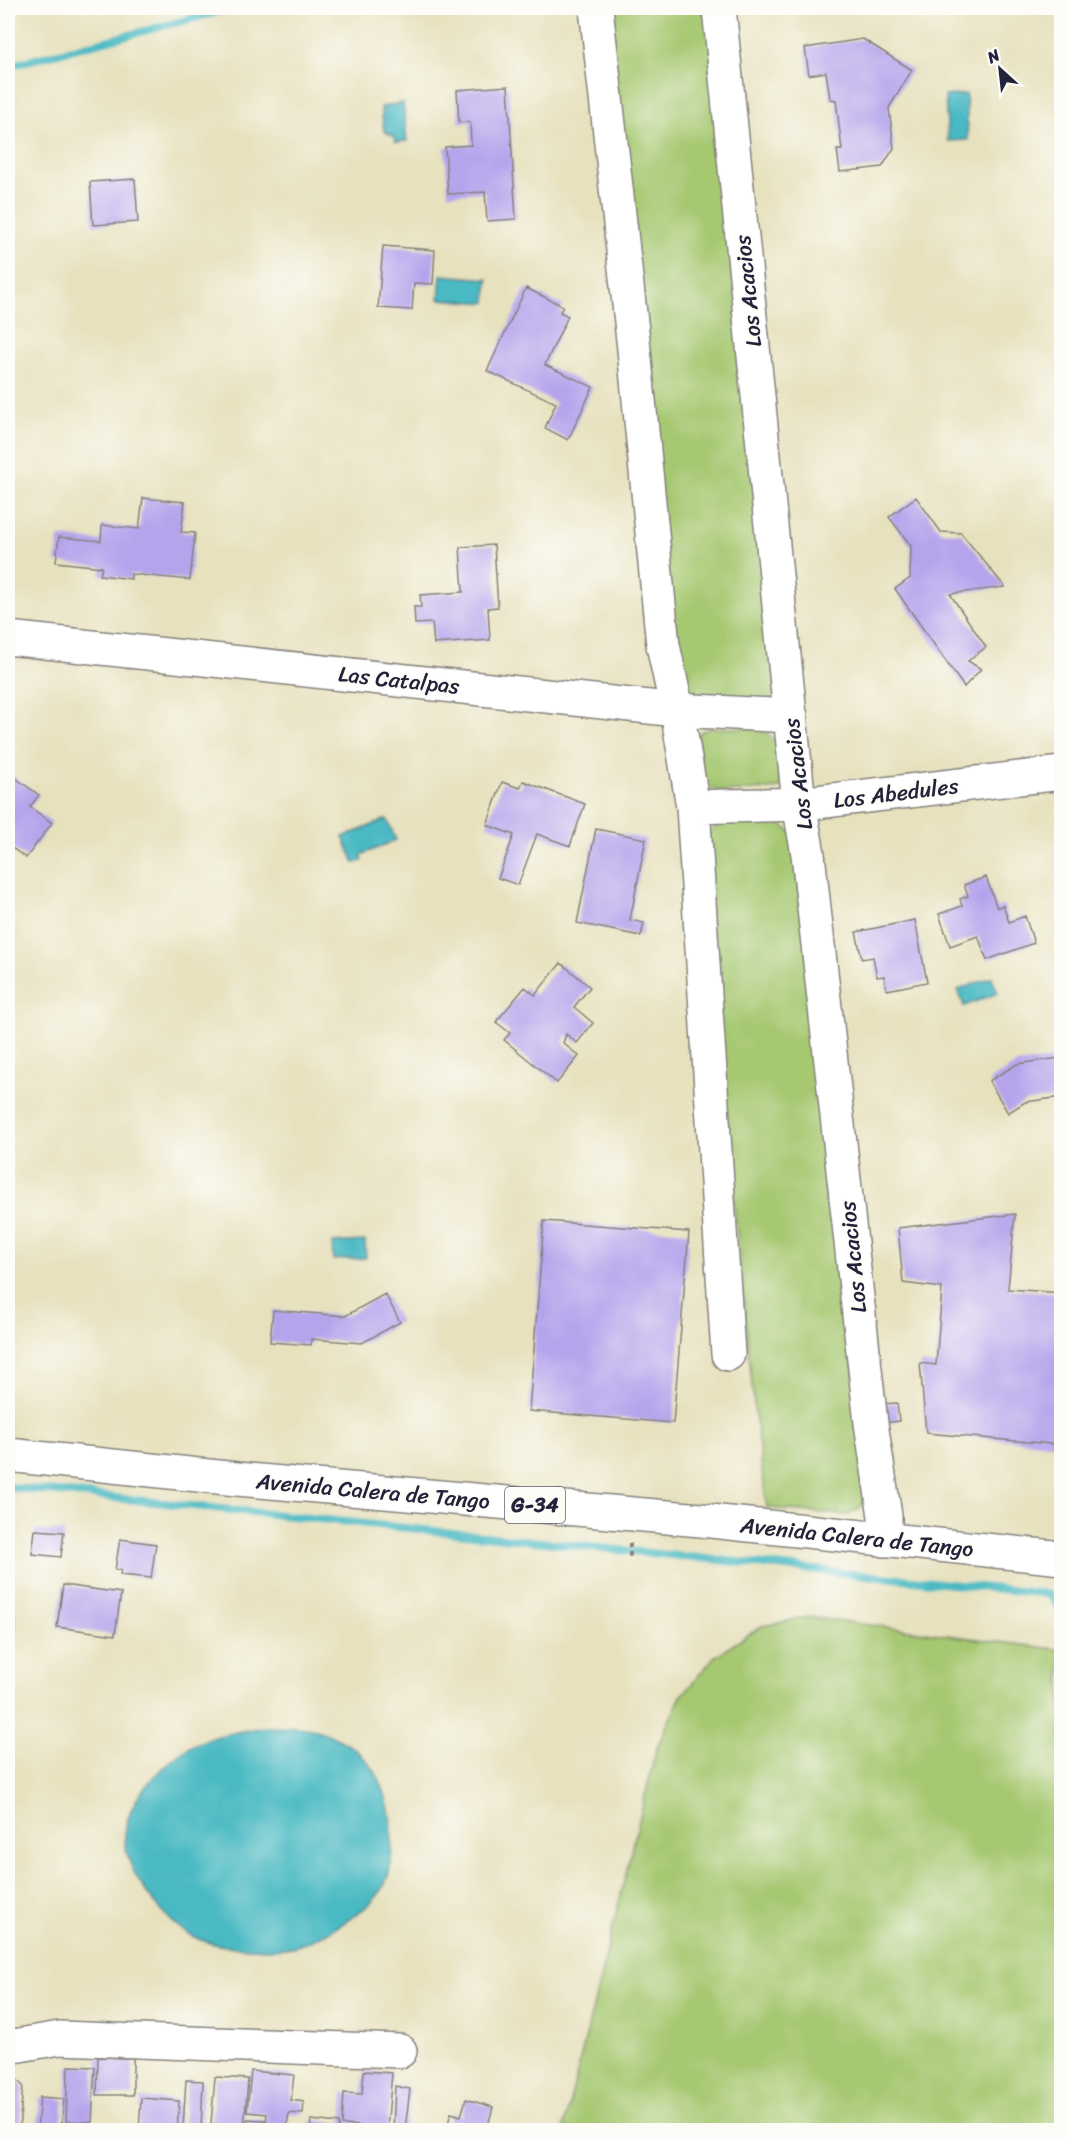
<svg xmlns="http://www.w3.org/2000/svg" width="1069" height="2138" viewBox="0 0 1069 2138" font-family="Sriracha,sans-serif">
<style>
.green{fill:#a6c871;stroke:#647556;stroke-width:1.5}
.water{fill:#4ab9c3;stroke:#366e7f;stroke-width:1.5}
.lines{fill:none;stroke-linecap:round;stroke-linejoin:round}
.stream{stroke:#4ab9c3;stroke-width:8}
.building{fill:#b5a4ec}
.minor-casing{stroke:#84827c;stroke-width:36}
.major-casing{stroke:#84827c;stroke-width:36}
.path{stroke:#84827c;stroke-width:4;stroke-dasharray:4.5 4.5;stroke-linecap:butt}
.minor{stroke:#fff;stroke-width:33}
.major{stroke:#fff;stroke-width:33}
.labels{text-anchor:middle;dominant-baseline:central;stroke-width:4.5;stroke-linejoin:round;paint-order:stroke}
.shield{fill:#fdfcf7;stroke:#646373;stroke-width:1.5}
.shield-label{font-size:21px;font-weight:bold;fill:#22223b}
.street-label{font-size:22px;fill:#22223b;stroke:#fdfcf7}
</style>
<rect width="100%" height="100%" fill="#fdfcf7"/>
<filter id="ink" filterUnits="userSpaceOnUse"><feTurbulence type="fractalNoise" baseFrequency=".0167" numOctaves="2"/><feDisplacementMap in="SourceGraphic" scale="12" xChannelSelector="R" yChannelSelector="G"/><feConvolveMatrix kernelMatrix="1 2 1 2 8 2 1 2 1" color-interpolation-filters="sRGB"/></filter>
<filter id="wash" filterUnits="userSpaceOnUse"><feTurbulence type="fractalNoise" baseFrequency=".008" numOctaves="4" result="noise"/><feDisplacementMap in="SourceGraphic" scale="24" xChannelSelector="R" yChannelSelector="G"/><feGaussianBlur stdDeviation="1.35" result="paint"/><feColorMatrix in="noise" values="0 0 0 0 0 0 0 0 0 0 0 0 0 0 0 0 0 1.4 0 .05"/><feComposite in="paint" operator="in"/></filter>
<g filter="url(#wash)">
<rect width="100%" height="100%" fill="#e7e1be"/>
<path class="green" d="M 603,8 L 711,8 L 783,685 L 772,701 L 693,697 L 686,691 L 679,681 Z
M 710,728 L 758,728 L 768,734 L 780,745 L 781,788 L 725,792 L 704,787 L 696,737 L 702,731 Z
M 771,818 L 793,833 L 868,1499 L 858,1510 L 848,1515 L 767,1508 L 755,1415 L 700,858 L 708,834 L 722,822 Z
M 809,1617 L 1061,1650 L 1061,2130 L 563,2130 L 657,1747 L 680,1698 L 714,1657 L 762,1626 Z"/>
<path class="water" d="M 966,94 L 968,140 L 948,141 L 945,96 Z
M 403,103 L 407,141 L 396,142 L 393,136 L 384,131 L 381,107 Z
M 441,275 L 488,279 L 486,303 L 439,299 Z
M 387,819 L 396,840 L 361,855 L 363,860 L 354,863 L 343,837 Z
M 992,977 L 998,993 L 964,1006 L 958,990 Z
M 365,1241 L 366,1258 L 333,1260 L 332,1243 Z
M 265,1727 C 278,1728 292,1726 305,1728 C 326,1730 355,1746 368,1762 C 384,1781 391,1810 392,1834 C 392,1853 392,1875 381,1891 C 365,1914 312,1945 285,1948 C 269,1950 252,1948 235,1947 C 197,1944 179,1932 155,1903 C 113,1854 115,1813 162,1769 C 172,1760 185,1748 198,1743 C 220,1734 242,1731 265,1727 Z"/>
<g class="lines">
<path class="stream" d="M 8,66 L 233,8
M 8,1487 L 1048,1594 L 1062,1610"/>
</g>
<g id="blocks">
<path class="building" d="M 863,39 L 912,70 L 889,108 L 894,148 L 882,167 L 840,172 L 837,150 L 842,150 L 836,100 L 830,99 L 826,72 L 809,75 L 805,48 Z
M 508,86 L 516,219 L 487,221 L 485,192 L 448,194 L 445,147 L 471,145 L 470,122 L 459,123 L 457,90 Z
M 135,179 L 138,222 L 93,225 L 90,182 Z
M 383,246 L 435,250 L 433,284 L 414,283 L 412,310 L 378,308 Z
M 526,288 L 563,306 L 560,312 L 568,316 L 545,365 L 593,387 L 568,440 L 545,428 L 556,403 L 487,371 Z
M 916,497 L 941,532 L 961,533 L 1005,587 L 950,594 L 986,647 L 968,661 L 981,669 L 964,687 L 895,589 L 910,578 L 911,546 L 889,517 Z
M 143,498 L 185,502 L 181,532 L 195,533 L 190,580 L 131,574 L 131,579 L 100,575 L 102,567 L 56,562 L 59,537 L 101,541 L 102,525 L 139,529 Z
M 494,545 L 498,607 L 488,608 L 490,640 L 434,644 L 432,623 L 415,624 L 414,607 L 421,607 L 420,595 L 463,592 L 460,547 Z
M 10,774 L 39,795 L 30,807 L 52,823 L 26,858 L 8,845 L 8,777 Z
M 523,781 L 585,804 L 570,846 L 537,834 L 518,885 L 498,878 L 514,835 L 487,825 L 502,782 L 520,788 Z
M 596,829 L 646,839 L 630,920 L 644,923 L 641,936 L 577,923 Z
M 986,877 L 997,908 L 1003,905 L 1009,922 L 1025,916 L 1034,943 L 987,960 L 978,936 L 950,946 L 939,914 L 962,906 L 960,899 L 968,896 L 964,885 Z
M 915,920 L 927,982 L 887,990 L 884,976 L 877,977 L 873,957 L 862,959 L 856,932 Z
M 561,963 L 590,987 L 574,1007 L 593,1023 L 577,1043 L 566,1034 L 563,1043 L 579,1056 L 557,1083 L 504,1040 L 510,1033 L 496,1022 L 525,987 L 535,995 Z
M 1060,1058 L 1062,1097 L 1025,1102 L 1008,1113 L 989,1081 L 1017,1064 Z
M 1015,1214 L 1008,1289 L 1062,1293 L 1062,1445 L 926,1433 L 920,1363 L 936,1365 L 942,1288 L 903,1283 L 898,1228 Z
M 544,1221 L 689,1232 L 673,1423 L 529,1411 Z
M 385,1294 L 400,1322 L 362,1343 L 311,1339 L 311,1345 L 270,1342 L 273,1310 L 345,1316 Z
M 897,1403 L 899,1421 L 882,1423 L 881,1404 Z
M 35,1530 L 64,1532 L 61,1557 L 32,1554 Z
M 120,1539 L 156,1544 L 151,1578 L 120,1575 L 121,1570 L 115,1570 Z
M 63,1585 L 121,1593 L 115,1635 L 57,1627 Z
M 8,1622 L 16,1623 L 9,1673 L 8,1673 Z
M 98,2057 L 133,2058 L 133,2095 L 97,2095 Z
M 8,2063 L 12,2063 L 11,2071 L 16,2072 L 16,2079 L 23,2086 L 19,2130 L 8,2130 Z
M 68,2066 L 95,2067 L 92,2122 L 66,2121 Z
M 251,2071 L 294,2075 L 291,2100 L 304,2102 L 303,2114 L 289,2113 L 287,2126 L 266,2124 L 267,2114 L 247,2112 Z
M 364,2071 L 392,2073 L 387,2130 L 361,2130 L 361,2126 L 342,2125 L 344,2093 L 362,2094 Z
M 215,2077 L 248,2079 L 244,2127 L 211,2124 Z
M 186,2080 L 203,2081 L 201,2129 L 183,2128 Z
M 395,2086 L 410,2089 L 405,2130 L 393,2130 Z
M 40,2097 L 64,2099 L 61,2130 L 37,2130 Z
M 141,2098 L 179,2101 L 177,2130 L 139,2130 Z
M 466,2099 L 493,2107 L 487,2130 L 446,2130 L 451,2113 L 461,2116 Z
M 247,2119 L 265,2120 L 266,2125 L 271,2125 L 270,2130 L 246,2130 Z
M 311,2120 L 339,2123 L 339,2130 L 310,2130 Z"/>
</g>
</g>
<g filter="url(#ink)">
<use href="#blocks" fill-opacity="0" stroke="#84827c" stroke-width="1.5"/>
<g class="lines">
<defs>
<path id="minor" d="M 596,8 L 634,349 L 663,645 L 677,710 L 693,807 L 728,1354
M 719,8 L 799,804 L 808,854 L 871,1423 L 885,1516 L 885,1540
M 8,638 L 677,710 L 791,716
M 693,807 L 799,804 L 1062,773
M 8,2047 L 60,2038 L 400,2051"/>
<path id="major" d="M 8,1455 L 237,1479 L 701,1520 L 1062,1558"/>
</defs>
<use href="#minor" class="minor-casing"/>
<use href="#major" class="major-casing"/>
<path class="path" d="M 630,1543 L 630,1560"/>
<use href="#minor" class="minor"/>
<use href="#major" class="major"/>
</g>
</g>
<g class="labels">
<rect class="shield" x="505" y="1487" width="60" height="36" rx="4.5"/>
<g class="shield-label">
<text x="535" y="1505">G-34</text>
</g>
<g class="street-label">
<text transform="translate(748 291) rotate(-96)">Los Acacios</text>
<text transform="translate(399 680) rotate(6)">Las Catalpas</text>
<text transform="translate(798 774) rotate(-97)">Los Acacios</text>
<text transform="translate(896 793) rotate(-7)">Los Abedules</text>
<text transform="translate(853 1257) rotate(-96)">Los Acacios</text>
<text transform="translate(373 1491) rotate(5)">Avenida Calera de Tango</text>
<text transform="translate(857 1537) rotate(6)">Avenida Calera de Tango</text>
</g>
</g>
<rect width="1069" height="2138" fill="none" stroke="#fdfcf7" stroke-width="30"/>
<g transform="translate(1000 69) rotate(333)" stroke="#fdfcf7" stroke-width="4.5" paint-order="stroke">
<path d="M0-4.5L10 22L0 15L-10 22Z" fill="#22223b"/>
<text y="-9" font-size="16" font-weight="bold" text-anchor="middle" fill="#22223b">N</text>
</g>
</svg>
